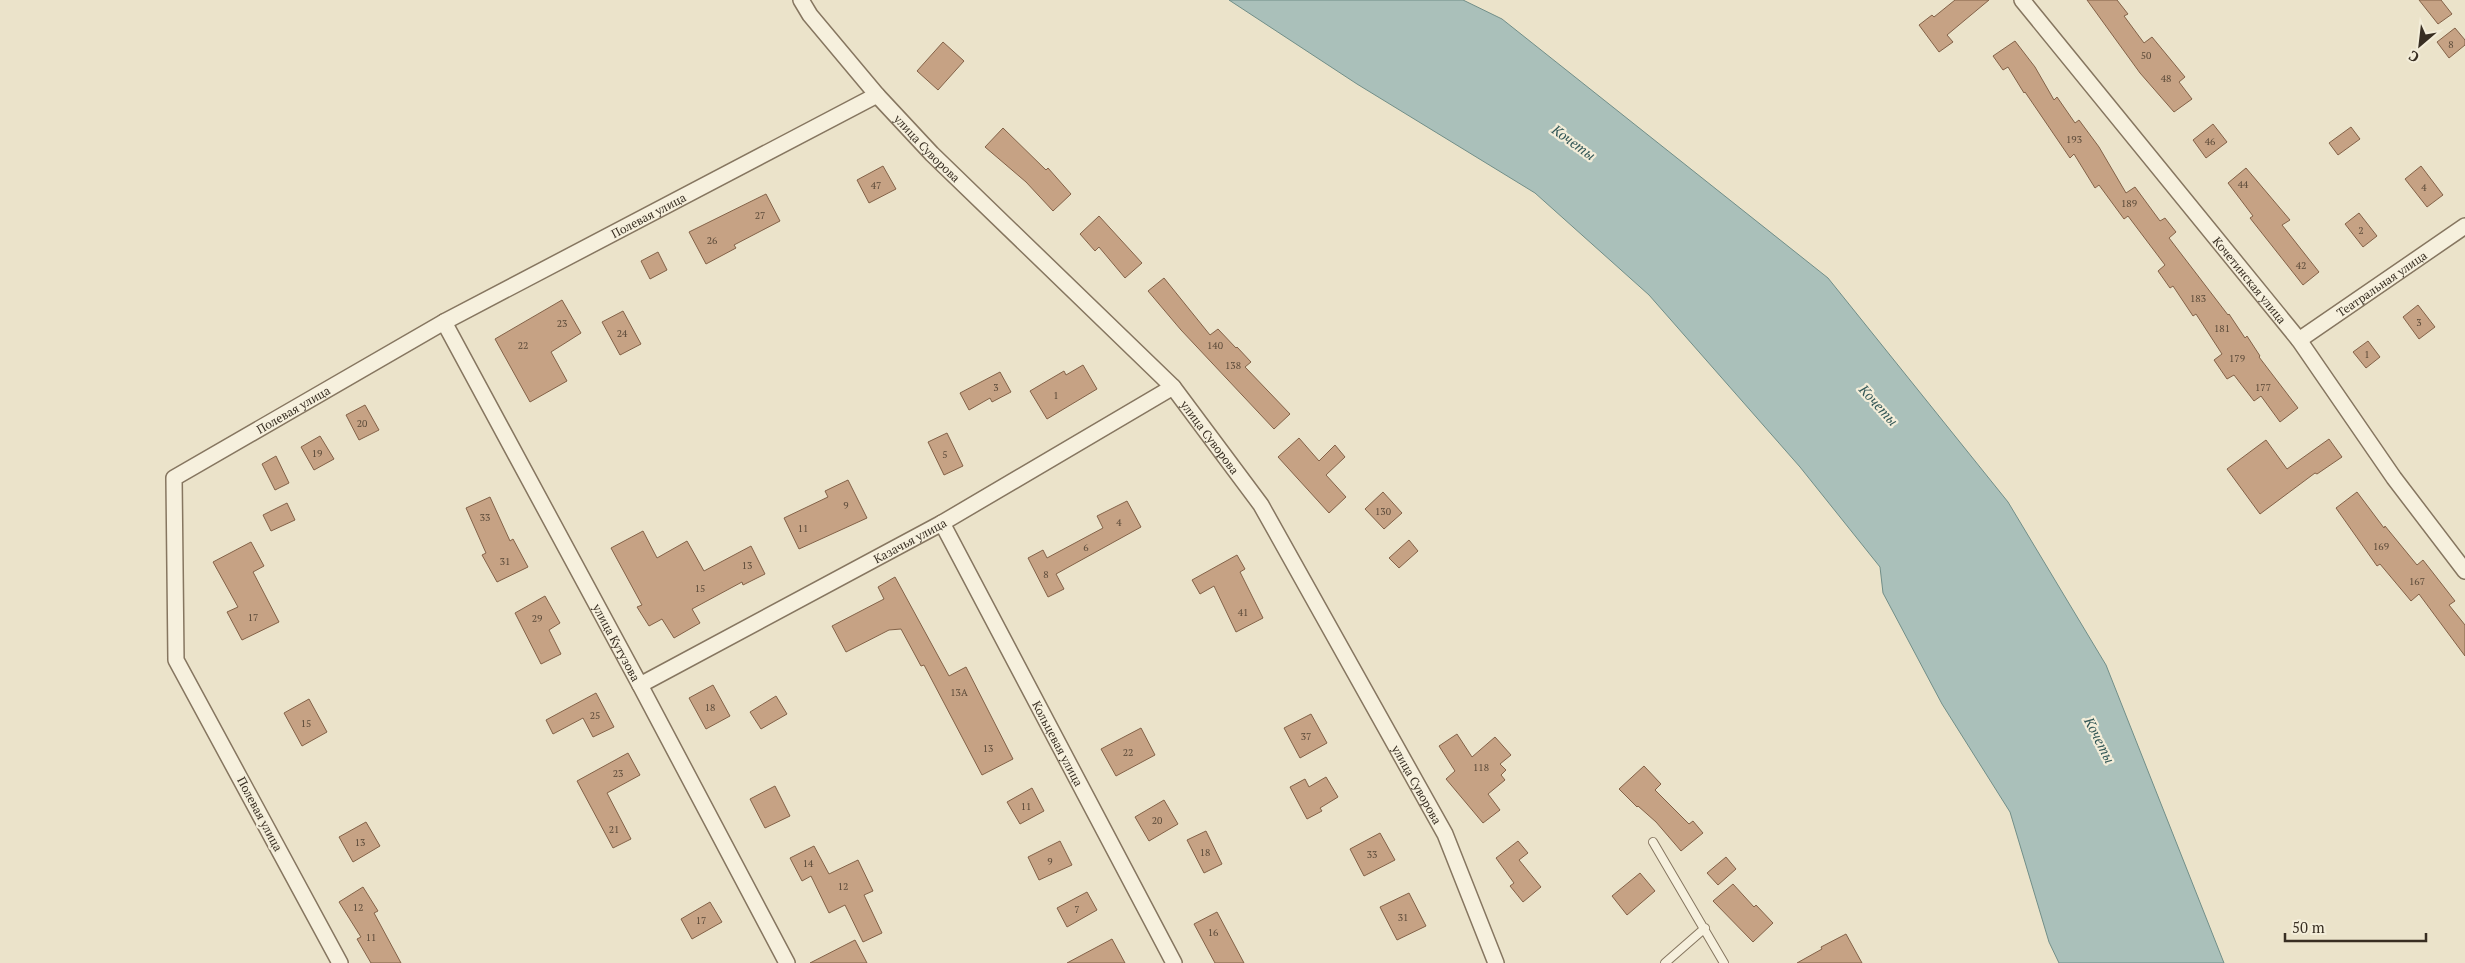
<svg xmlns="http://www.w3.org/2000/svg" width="2465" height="963" viewBox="0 0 2465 963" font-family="'PT Serif',serif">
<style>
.water{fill:#aac0ba;stroke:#718e88}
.building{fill:#c6a284;stroke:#836248}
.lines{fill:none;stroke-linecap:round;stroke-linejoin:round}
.lane-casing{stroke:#867660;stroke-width:10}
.street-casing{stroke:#867660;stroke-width:18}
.lane{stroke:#f6f0dd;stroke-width:8}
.street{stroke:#f6f0dd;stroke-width:15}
.labels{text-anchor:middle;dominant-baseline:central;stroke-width:4.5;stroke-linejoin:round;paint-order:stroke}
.number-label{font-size:10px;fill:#5c4b3a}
.street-label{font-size:12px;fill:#382e22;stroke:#f3edd9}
.water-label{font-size:14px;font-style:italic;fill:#335756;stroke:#f3edd9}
</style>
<rect width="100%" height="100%" fill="#ebe3ca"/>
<path class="water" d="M 1229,0 L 1463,0 L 1502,19 L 1828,278 L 2008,502 L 2106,665 L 2224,963 L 2059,963 L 2049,942 L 2010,812 L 1942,704 L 1883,593 L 1880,567 L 1800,467 L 1649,295 L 1535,193 L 1357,84 Z"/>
<path class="building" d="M 1955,0 L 1989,0 L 1947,35 L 1953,42 L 1939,52 L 1919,25 L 1932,15 L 1934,17 Z
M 2087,0 L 2117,0 L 2128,14 L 2124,16 L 2144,43 L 2152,37 L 2185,77 L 2179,82 L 2192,99 L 2174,112 L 2140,73 Z
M 2419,0 L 2441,0 L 2452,14 L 2438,24 Z
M 2455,28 L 2465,40 L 2465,45 L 2449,58 L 2437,42 Z
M 2015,41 L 2035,67 L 2054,100 L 2057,97 L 2075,123 L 2079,120 L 2099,147 L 2126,193 L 2135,187 L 2160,221 L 2165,218 L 2176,232 L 2169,238 L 2228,315 L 2229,314 L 2245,338 L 2247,336 L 2260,356 L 2259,357 L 2298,408 L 2280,422 L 2261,396 L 2254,401 L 2234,375 L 2227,379 L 2214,360 L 2222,354 L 2196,314 L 2193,316 L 2173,286 L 2170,288 L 2158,271 L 2165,265 L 2128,216 L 2124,219 L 2099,185 L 2095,188 L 2074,154 L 2070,158 L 2025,92 L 2024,93 L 2008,67 L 2003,70 L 1993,56 Z
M 943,42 L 964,61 L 938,90 L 917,71 Z
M 2213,124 L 2227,142 L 2206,158 L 2193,140 Z
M 2351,127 L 2360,139 L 2338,155 L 2329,143 Z
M 1003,128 L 1046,170 L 1048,168 L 1071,194 L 1053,211 L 1026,182 L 985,147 Z
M 883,166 L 896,189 L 869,203 L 857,180 Z
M 2421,166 L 2443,195 L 2427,207 L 2405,179 Z
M 2246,168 L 2290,220 L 2282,225 L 2319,272 L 2303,285 L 2250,218 L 2253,216 L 2228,183 Z
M 766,194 L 780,221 L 734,245 L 736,248 L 706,264 L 689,232 Z
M 2359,213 L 2377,236 L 2363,247 L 2345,224 Z
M 1099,216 L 1142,263 L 1125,278 L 1099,247 L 1095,251 L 1080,234 Z
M 658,252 L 667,270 L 650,279 L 641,261 Z
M 1164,278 L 1210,335 L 1218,329 L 1236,348 L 1237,347 L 1251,362 L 1245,367 L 1290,414 L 1274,429 L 1181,330 L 1148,291 Z
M 562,300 L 581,333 L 551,352 L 567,381 L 530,402 L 495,339 Z
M 2418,305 L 2435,327 L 2419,339 L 2403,317 Z
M 623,311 L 641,344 L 620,355 L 602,322 Z
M 2368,341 L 2380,357 L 2366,368 L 2353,352 Z
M 1083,365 L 1097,389 L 1047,419 L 1030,391 L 1064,371 L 1066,375 Z
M 1000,372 L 1011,392 L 992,402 L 990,398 L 969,410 L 960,393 Z
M 365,405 L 379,430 L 359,440 L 346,415 Z
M 947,433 L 963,466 L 944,475 L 928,442 Z
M 320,436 L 334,459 L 314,470 L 301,447 Z
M 1299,438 L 1319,461 L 1335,445 L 1345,457 L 1326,475 L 1346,497 L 1329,513 L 1278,457 Z
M 2329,439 L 2342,457 L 2317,474 L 2315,473 L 2260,514 L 2227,469 L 2266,440 L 2287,469 Z
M 276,456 L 289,483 L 275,490 L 262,464 Z
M 848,480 L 867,518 L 799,549 L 784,518 L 828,497 L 825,491 Z
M 1383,492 L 1402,513 L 1384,529 L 1365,509 Z
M 2357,492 L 2384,528 L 2385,526 L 2417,565 L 2423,560 L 2455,601 L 2449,605 L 2465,625 L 2465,656 L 2419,594 L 2411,601 L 2380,564 L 2377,566 L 2336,508 Z
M 490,497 L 510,541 L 513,539 L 528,567 L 497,582 L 482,555 L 486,553 L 466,508 Z
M 1127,501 L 1141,527 L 1056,574 L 1064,589 L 1048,597 L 1028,558 L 1043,550 L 1047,558 L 1103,528 L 1097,516 Z
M 287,503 L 295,520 L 271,531 L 263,515 Z
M 643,531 L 657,558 L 687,541 L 704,571 L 751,546 L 765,574 L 743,585 L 742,582 L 692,609 L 700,623 L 674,638 L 662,619 L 649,626 L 637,607 L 642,605 L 611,548 Z
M 1409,540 L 1418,551 L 1399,568 L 1389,558 Z
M 251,542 L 264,566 L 253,572 L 279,622 L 242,640 L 227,612 L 238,607 L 213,562 Z
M 1237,555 L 1245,569 L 1240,572 L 1263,618 L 1236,632 L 1214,586 L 1200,594 L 1192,580 Z
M 895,577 L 949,676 L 966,667 L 1013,759 L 982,775 L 924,665 L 921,666 L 901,629 L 889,630 L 846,652 L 832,626 L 884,599 L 878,587 Z
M 545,596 L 560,623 L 549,630 L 561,654 L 541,664 L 515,613 Z
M 713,685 L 730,716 L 706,729 L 689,698 Z
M 596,693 L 614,727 L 593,737 L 583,718 L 553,734 L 546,720 Z
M 776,696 L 787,714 L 761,729 L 750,712 Z
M 309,699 L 327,732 L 302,746 L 284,713 Z
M 1311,714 L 1327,743 L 1300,758 L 1284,728 Z
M 1141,728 L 1155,755 L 1116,776 L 1101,749 Z
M 1457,734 L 1472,757 L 1495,737 L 1511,755 L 1500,764 L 1506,770 L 1501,775 L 1505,780 L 1488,794 L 1500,810 L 1483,823 L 1446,779 L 1455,771 L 1439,746 Z
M 628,753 L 640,775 L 607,793 L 631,839 L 613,848 L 577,781 Z
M 1644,766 L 1661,784 L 1655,790 L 1689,824 L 1693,821 L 1703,833 L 1681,851 L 1656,822 L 1638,806 L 1637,807 L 1619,789 Z
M 1326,777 L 1338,797 L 1320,808 L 1322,811 L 1307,819 L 1290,787 L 1305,779 L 1309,787 Z
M 775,786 L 790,816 L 765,828 L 750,799 Z
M 1032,788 L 1044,811 L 1020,824 L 1007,802 Z
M 1164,800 L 1178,824 L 1149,841 L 1135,817 Z
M 366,822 L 380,846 L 353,862 L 339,837 Z
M 1206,831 L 1222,864 L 1204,873 L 1187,840 Z
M 1380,833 L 1395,860 L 1364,876 L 1350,849 Z
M 1060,841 L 1072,865 L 1039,880 L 1028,857 Z
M 1518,841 L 1528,853 L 1519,860 L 1541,887 L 1523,902 L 1510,886 L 1514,883 L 1496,858 Z
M 814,846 L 829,874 L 858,860 L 873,891 L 864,895 L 882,933 L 863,942 L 845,905 L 829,913 L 811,876 L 802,881 L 790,858 Z
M 1726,857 L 1736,869 L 1718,885 L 1707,873 Z
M 1640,873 L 1655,891 L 1627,915 L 1612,896 Z
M 1733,884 L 1754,907 L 1756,905 L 1773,923 L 1753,942 L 1713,901 Z
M 363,887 L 378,911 L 374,913 L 401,963 L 371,963 L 357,939 L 361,937 L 339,902 Z
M 1087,892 L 1097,910 L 1067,927 L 1057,908 Z
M 1409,893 L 1426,926 L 1397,940 L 1380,907 Z
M 710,902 L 722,922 L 692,939 L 681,919 Z
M 1217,912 L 1244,963 L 1215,963 L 1194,924 Z
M 1846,934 L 1862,963 L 1797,963 L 1822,949 L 1821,947 Z
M 1112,939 L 1125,963 L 1067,963 Z
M 855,940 L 867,963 L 810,963 Z"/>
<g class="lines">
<defs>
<path id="lane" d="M 1653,842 L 1724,963
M 1665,963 L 1705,928"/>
<g id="street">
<path id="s1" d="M 801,0 L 810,15 L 877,95 L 932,154 L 1173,387 L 1261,505 L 1445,834 L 1496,963"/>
<path id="s2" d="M 2022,0 L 2299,340 L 2394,478 L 2465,571"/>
<path id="s3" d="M 444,322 L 640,685 L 787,963"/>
<path id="s4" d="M 2299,340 L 2465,226"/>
<path id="s5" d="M 942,523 L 1174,963"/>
<path id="s6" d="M 640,685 L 942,523 L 1173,387"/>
<path id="s7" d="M 340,963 L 176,660 L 174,478 L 444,322 L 877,95"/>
</g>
</defs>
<use href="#lane" class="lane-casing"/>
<use href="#street" class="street-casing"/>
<use href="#lane" class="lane"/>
<use href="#street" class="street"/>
</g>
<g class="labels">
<g class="number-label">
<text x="2451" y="44">8</text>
<text x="2146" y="55">50</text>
<text x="2166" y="78">48</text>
<text x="2074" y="139">193</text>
<text x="2210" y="141">46</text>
<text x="2243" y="184">44</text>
<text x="876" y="185">47</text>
<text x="2424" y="187">4</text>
<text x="2129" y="203">189</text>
<text x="760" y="215">27</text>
<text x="2361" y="230">2</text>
<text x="712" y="240">26</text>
<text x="2301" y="265">42</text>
<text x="2198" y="298">183</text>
<text x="2419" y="322">3</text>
<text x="562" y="323">23</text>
<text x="2222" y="328">181</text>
<text x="622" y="333">24</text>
<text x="523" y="345">22</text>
<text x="1215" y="345">140</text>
<text x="2367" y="354">1</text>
<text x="2237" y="358">179</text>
<text x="1233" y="365">138</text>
<text x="996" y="387">3</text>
<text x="2263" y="387">177</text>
<text x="1056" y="395">1</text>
<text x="362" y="423">20</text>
<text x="317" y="453">19</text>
<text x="945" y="454">5</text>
<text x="846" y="505">9</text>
<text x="1383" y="511">130</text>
<text x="485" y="517">33</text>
<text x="1119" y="522">4</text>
<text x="803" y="528">11</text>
<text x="2381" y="546">169</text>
<text x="1086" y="547">6</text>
<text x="505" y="561">31</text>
<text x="747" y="565">13</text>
<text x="1046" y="574">8</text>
<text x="2417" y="581">167</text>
<text x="700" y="588">15</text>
<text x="1243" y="612">41</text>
<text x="253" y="617">17</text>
<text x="537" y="618">29</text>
<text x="959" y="692">13А</text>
<text x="710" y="707">18</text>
<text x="595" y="715">25</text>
<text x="306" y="723">15</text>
<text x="1306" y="736">37</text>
<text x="988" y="748">13</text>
<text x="1128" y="752">22</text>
<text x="1481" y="767">118</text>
<text x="618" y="773">23</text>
<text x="1026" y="806">11</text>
<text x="1157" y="820">20</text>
<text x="614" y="829">21</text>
<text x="360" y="842">13</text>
<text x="1205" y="852">18</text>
<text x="1372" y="854">33</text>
<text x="1050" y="861">9</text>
<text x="808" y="863">14</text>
<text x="843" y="886">12</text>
<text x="358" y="907">12</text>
<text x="1077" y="909">7</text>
<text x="1403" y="917">31</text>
<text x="701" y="920">17</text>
<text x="1213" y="932">16</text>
<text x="371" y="937">11</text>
</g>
<g class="street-label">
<text stroke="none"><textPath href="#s1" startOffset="195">улица Суворова</textPath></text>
<text stroke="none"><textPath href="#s7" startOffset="1069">Полевая улица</textPath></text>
<text stroke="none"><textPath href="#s2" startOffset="361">Кочетинская улица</textPath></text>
<text stroke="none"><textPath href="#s4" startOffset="100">Театральная улица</textPath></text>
<text stroke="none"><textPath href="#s7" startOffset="664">Полевая улица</textPath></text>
<text stroke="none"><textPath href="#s1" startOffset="600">улица Суворова</textPath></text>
<text stroke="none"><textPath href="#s6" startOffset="306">Казачья улица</textPath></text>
<text stroke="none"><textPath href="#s3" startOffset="364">улица Кутузова</textPath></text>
<text stroke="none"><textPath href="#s5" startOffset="249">Кольцевая улица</textPath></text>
<text stroke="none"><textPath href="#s1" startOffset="1005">улица Суворова</textPath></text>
<text transform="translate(260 814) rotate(62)">Полевая улица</text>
</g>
<g class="water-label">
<text transform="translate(1574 142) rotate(36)">Кочеты</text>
<text transform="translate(1879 405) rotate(48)">Кочеты</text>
<text transform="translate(2100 740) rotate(63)">Кочеты</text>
</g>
</g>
<g transform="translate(2420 45) rotate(208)" stroke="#f3edd9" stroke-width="4" paint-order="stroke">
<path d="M0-4L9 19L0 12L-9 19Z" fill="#382e22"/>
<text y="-8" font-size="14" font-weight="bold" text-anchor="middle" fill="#382e22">С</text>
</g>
<path d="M2285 933v8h141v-8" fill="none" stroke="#382e22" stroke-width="2.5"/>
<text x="2292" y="933" font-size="15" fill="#382e22" stroke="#f3edd9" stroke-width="4" paint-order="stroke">50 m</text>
</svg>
